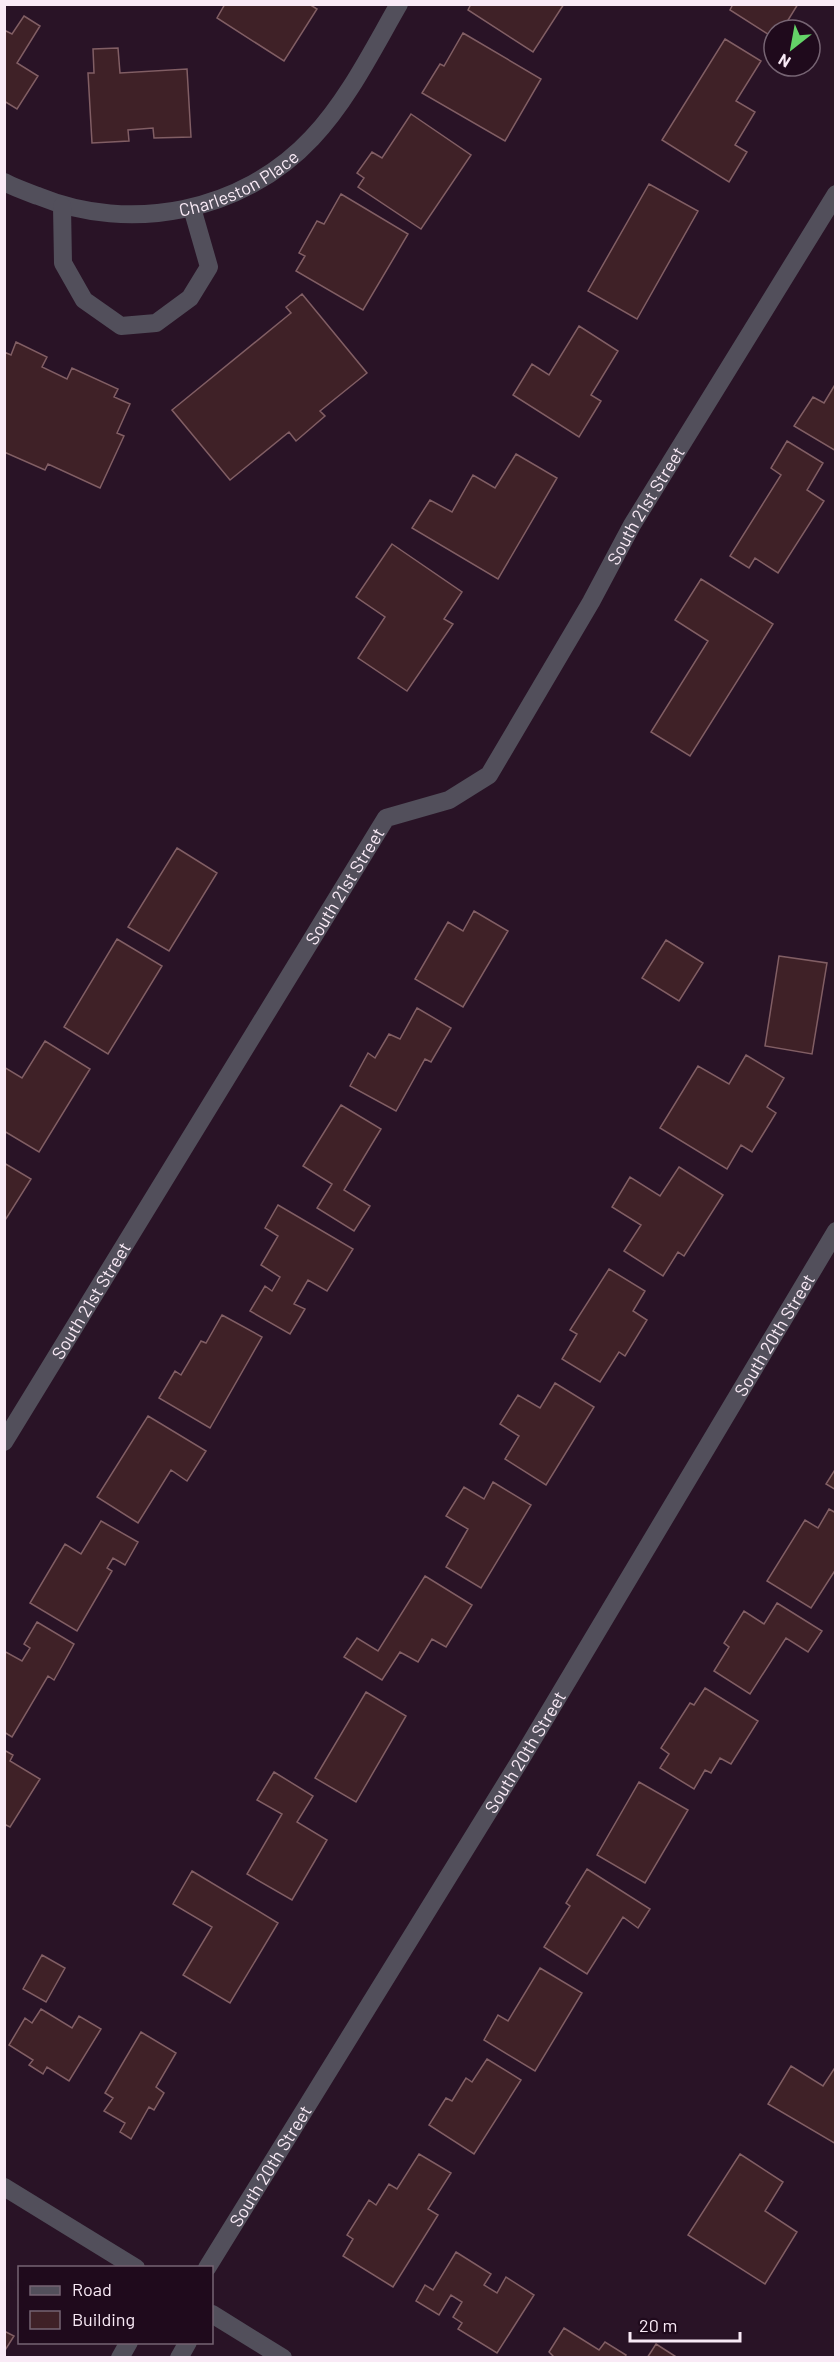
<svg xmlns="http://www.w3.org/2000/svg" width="840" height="2362" viewBox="0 0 840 2362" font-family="Barlow,sans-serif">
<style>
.building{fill:#3f2127;stroke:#815e64;stroke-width:1.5}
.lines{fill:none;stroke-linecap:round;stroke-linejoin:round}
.minor{stroke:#524f5b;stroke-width:18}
.labels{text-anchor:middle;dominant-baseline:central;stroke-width:4.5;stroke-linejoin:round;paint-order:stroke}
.street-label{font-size:18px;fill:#f9eaf6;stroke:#1f0a1c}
</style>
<rect width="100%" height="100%" fill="#291326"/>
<path class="building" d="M 225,4 L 309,4 L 317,9 L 284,61 L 217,18 Z
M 471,4 L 564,4 L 533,52 L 468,10 Z
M 733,4 L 798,4 L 782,30 L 774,30 L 774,38 L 730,10 Z
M 24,16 L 40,26 L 17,63 L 38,76 L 17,109 L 4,101 L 4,30 L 12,34 Z
M 463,33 L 541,79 L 505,141 L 422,93 L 440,64 L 444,66 Z
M 725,39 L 761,61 L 736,101 L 755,112 L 735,145 L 747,152 L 729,182 L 662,140 Z
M 118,48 L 120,73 L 187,69 L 191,137 L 154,138 L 153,128 L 128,130 L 129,141 L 92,143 L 88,73 L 94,73 L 93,49 Z
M 411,114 L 471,155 L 421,229 L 358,187 L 364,178 L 357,173 L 372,152 L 382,158 Z
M 649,184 L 698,211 L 637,319 L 588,291 Z
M 341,194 L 408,234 L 363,310 L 296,271 L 305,256 L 299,253 L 317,221 L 324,224 Z
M 302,294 L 367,373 L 320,411 L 325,416 L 296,441 L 289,432 L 230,480 L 172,410 L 291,313 L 286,307 Z
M 579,326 L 618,351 L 591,395 L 601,401 L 579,437 L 513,395 L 532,364 L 549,375 Z
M 16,342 L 47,357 L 42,367 L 67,379 L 72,368 L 118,389 L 114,397 L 130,404 L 117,433 L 124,436 L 100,488 L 48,464 L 45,470 L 4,452 L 4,352 L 11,355 Z
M 836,383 L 836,451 L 794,426 L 813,397 L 824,403 Z
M 787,441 L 823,463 L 807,490 L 824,501 L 778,573 L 755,558 L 749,568 L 730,556 L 781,475 L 771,468 Z
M 516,454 L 557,478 L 498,579 L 412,528 L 430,500 L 452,512 L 473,475 L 495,488 Z
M 392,544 L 462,592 L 444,619 L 453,624 L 407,691 L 358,658 L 385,617 L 356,597 Z
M 701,579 L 773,624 L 690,756 L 651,732 L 708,641 L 675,620 Z
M 177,848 L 217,873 L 169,951 L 128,927 Z
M 474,911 L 508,931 L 463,1007 L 415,979 L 448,922 L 463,931 Z
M 117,939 L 162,966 L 108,1054 L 64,1027 Z
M 666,940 L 703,963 L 679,1001 L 642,978 Z
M 779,956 L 827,963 L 812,1054 L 765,1046 Z
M 417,1008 L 451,1028 L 431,1062 L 425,1059 L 396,1111 L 350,1086 L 368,1053 L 375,1058 L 389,1034 L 400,1039 Z
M 45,1041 L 90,1069 L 39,1152 L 4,1131 L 4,1067 L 22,1078 Z
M 746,1055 L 784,1078 L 767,1107 L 776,1113 L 752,1152 L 741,1145 L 727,1169 L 660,1128 L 698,1066 L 729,1084 Z
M 341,1105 L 381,1129 L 344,1190 L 370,1206 L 354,1231 L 317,1208 L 332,1184 L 303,1166 Z
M 4,1163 L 31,1179 L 4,1222 Z
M 679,1167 L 723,1195 L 684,1256 L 678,1252 L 663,1276 L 624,1251 L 641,1225 L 612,1207 L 630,1177 L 660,1196 Z
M 278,1205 L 353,1249 L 327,1291 L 308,1280 L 294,1304 L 305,1309 L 290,1334 L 250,1311 L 265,1286 L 272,1291 L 280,1277 L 261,1265 L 278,1236 L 265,1228 Z
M 609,1269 L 645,1291 L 633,1311 L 647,1320 L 625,1356 L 619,1352 L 600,1382 L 562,1359 L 577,1334 L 570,1330 Z
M 222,1315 L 262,1337 L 210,1428 L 159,1398 L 175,1371 L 181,1375 L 201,1341 L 206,1343 Z
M 555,1383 L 594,1407 L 546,1485 L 505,1459 L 519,1436 L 500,1424 L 518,1395 L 540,1408 Z
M 148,1416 L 206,1451 L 187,1481 L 171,1470 L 138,1523 L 97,1497 Z
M 836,1468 L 836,1490 L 826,1484 Z
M 493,1482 L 531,1505 L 481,1588 L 446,1567 L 468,1529 L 446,1516 L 464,1487 L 484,1499 Z
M 829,1509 L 836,1513 L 836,1569 L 811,1608 L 767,1581 L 805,1520 L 818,1528 Z
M 101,1521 L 138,1542 L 125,1565 L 113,1558 L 107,1568 L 112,1571 L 77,1631 L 30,1603 L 65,1544 L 81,1554 Z
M 425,1576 L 472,1605 L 446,1647 L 432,1639 L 418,1662 L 400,1652 L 382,1680 L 344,1657 L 357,1638 L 378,1651 Z
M 777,1603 L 822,1631 L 808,1652 L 786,1638 L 750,1694 L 714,1671 L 729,1647 L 724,1643 L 744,1611 L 764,1624 Z
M 37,1622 L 74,1644 L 54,1680 L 48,1676 L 12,1737 L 4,1732 L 4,1651 L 22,1661 L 30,1648 L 24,1644 Z
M 705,1688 L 758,1721 L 731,1764 L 720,1758 L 711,1773 L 705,1770 L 694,1789 L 660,1768 L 669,1754 L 661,1748 L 690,1703 L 694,1705 Z
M 366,1692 L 406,1716 L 356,1802 L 315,1778 Z
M 4,1750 L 13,1755 L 10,1761 L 40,1779 L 10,1827 L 4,1824 Z
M 274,1772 L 313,1796 L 297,1822 L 327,1840 L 292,1900 L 247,1874 L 282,1814 L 257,1800 Z
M 639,1782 L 688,1810 L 645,1883 L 597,1855 Z
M 587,1869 L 650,1909 L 638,1928 L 623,1917 L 587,1974 L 544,1947 L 570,1906 L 566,1903 Z
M 192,1871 L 278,1923 L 230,2003 L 183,1975 L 212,1927 L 173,1904 Z
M 42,1955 L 65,1968 L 46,2002 L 23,1989 Z
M 540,1968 L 582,1993 L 535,2071 L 484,2040 L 498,2015 L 508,2021 Z
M 41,2009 L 72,2028 L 79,2016 L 101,2029 L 69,2081 L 47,2067 L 43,2074 L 29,2065 L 33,2060 L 9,2045 L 25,2018 L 32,2023 Z
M 141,2032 L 176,2053 L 156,2087 L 164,2093 L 154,2110 L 149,2107 L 131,2139 L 120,2132 L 125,2123 L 104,2111 L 113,2098 L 105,2093 Z
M 487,2059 L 521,2080 L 474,2154 L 429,2125 L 446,2098 L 452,2101 L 466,2078 L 472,2082 Z
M 791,2066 L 823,2086 L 836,2066 L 836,2144 L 768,2104 Z
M 419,2154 L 451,2173 L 428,2209 L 438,2215 L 393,2287 L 343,2256 L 353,2239 L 347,2235 L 369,2200 L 376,2205 L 389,2184 L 397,2189 Z
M 740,2154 L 783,2182 L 765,2211 L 797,2232 L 765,2284 L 688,2235 Z
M 456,2252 L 491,2274 L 484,2285 L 497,2293 L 506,2277 L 534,2295 L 497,2353 L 458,2329 L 462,2323 L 453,2317 L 462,2302 L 451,2295 L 439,2315 L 416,2301 L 425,2285 L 433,2290 Z
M 564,2328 L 599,2350 L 605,2342 L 626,2355 L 624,2358 L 555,2358 L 549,2352 Z
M 4,2331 L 14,2336 L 4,2352 Z
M 656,2344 L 678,2358 L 647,2358 Z"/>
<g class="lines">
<g class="minor">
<path id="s1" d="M 4,182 C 15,188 27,192 38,196 C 130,234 243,212 312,138 C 348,100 373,49 399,4"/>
<path d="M 62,206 L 63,263 L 84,300 L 121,326 L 156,323 L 190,298 L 209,267 L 192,208"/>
<path id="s2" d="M 4,1442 L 386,818 L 449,800 L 489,775 L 591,602 L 632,525 L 836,194"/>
<path d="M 4,2187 L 136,2268"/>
<path id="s3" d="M 207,2268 L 521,1759 L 836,1231"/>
<path d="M 212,2314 L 283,2358"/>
<path d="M 120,2358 L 129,2342"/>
<path d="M 179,2358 L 188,2342"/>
</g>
</g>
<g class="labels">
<g class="street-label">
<text stroke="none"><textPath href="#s1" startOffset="246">Charleston Place</textPath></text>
<text stroke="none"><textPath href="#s2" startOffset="1156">South 21st Street</textPath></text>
<text stroke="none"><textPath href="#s2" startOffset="652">South 21st Street</textPath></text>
<text stroke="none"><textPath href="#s2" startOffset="166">South 21st Street</textPath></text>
<text stroke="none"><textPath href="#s3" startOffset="1092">South 20th Street</textPath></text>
<text stroke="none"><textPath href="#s3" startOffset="606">South 20th Street</textPath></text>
<text stroke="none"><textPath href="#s3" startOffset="120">South 20th Street</textPath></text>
</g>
</g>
<rect width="840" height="2362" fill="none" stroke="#f9eaf6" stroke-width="12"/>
<rect x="18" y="2266" width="195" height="78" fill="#1f0a1c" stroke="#766473" stroke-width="1.5"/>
<rect x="30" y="2286" width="30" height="9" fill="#524f5b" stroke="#766473" stroke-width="1.5"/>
<text x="72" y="2296" font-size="18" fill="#f9eaf6">Road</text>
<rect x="30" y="2311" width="30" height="18" fill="#3f2127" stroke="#766473" stroke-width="1.5"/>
<text x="72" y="2326" font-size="18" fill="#f9eaf6">Building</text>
<g transform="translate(792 48) rotate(211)"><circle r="28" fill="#1f0a1c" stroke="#766473" stroke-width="1.5"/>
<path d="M0-4.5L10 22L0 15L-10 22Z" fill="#64d468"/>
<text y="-9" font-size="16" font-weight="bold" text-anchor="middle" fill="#f9eaf6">N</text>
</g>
<path d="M630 2332v9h110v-9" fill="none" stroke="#f9eaf6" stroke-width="3"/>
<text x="639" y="2332" font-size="18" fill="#f9eaf6" stroke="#1f0a1c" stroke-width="4.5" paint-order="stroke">20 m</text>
</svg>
